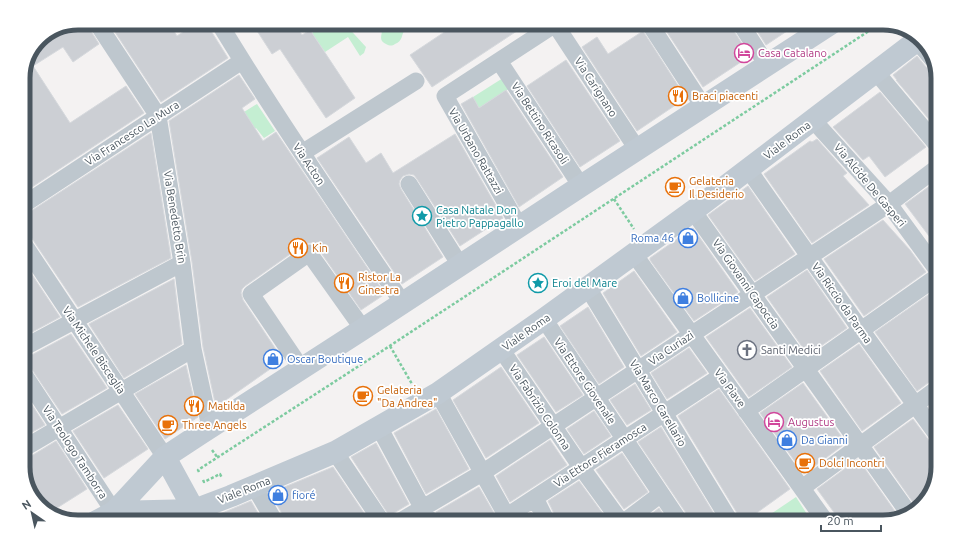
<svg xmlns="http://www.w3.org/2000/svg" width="961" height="545" viewBox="0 0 961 545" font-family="Ubuntu,sans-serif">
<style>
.green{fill:#c4eed2}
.building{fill:#cccfd4;stroke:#d6d9dd}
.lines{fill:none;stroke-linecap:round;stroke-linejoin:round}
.path{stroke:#7dcba0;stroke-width:2.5;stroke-dasharray:3 2;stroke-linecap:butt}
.street{stroke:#bec7ce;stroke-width:17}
.secondary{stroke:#bfc9d2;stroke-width:22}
.labels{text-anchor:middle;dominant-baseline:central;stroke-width:3.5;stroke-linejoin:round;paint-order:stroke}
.hotel-label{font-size:11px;fill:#b23c85;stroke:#fff;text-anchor:start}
.street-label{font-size:11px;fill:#4a565f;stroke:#fff}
.food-label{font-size:11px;fill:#c56008;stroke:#fff;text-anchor:start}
.culture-label{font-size:11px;fill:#0d838f;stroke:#fff;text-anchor:start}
.shop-label{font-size:11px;fill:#366cbe;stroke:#fff;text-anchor:start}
.worship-label{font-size:11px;fill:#5b616d;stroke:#fff;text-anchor:start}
.rim{fill:none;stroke:#4a565f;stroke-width:5}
</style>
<rect width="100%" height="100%" fill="#f4f2f2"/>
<path class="green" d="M 328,23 L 344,23 L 366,47 L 364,53 L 360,56 L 348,37 L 325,52 L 312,33 Z
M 379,23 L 412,23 C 409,25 406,27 405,29 C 401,35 403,41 395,44 C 392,46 390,46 386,44 C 375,39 387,31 379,23 Z
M 503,78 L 509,89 L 479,108 L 473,97 Z
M 257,104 L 275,131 L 264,138 L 256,128 L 235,141 L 215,130 Z
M 796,497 L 812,522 L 759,522 Z"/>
<path class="building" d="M 78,23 L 87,23 L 89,28 L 99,44 L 73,62 L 63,47 L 33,66 L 70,123 L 126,86 L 144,113 L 23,193 L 23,75 L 39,39 Z
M 109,23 L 169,23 L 177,36 L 196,23 L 206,23 L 228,58 L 161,102 Z
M 252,23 L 294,23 L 302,35 L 310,30 L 355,98 L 326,118 L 280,49 L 272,54 Z
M 458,23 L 529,23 L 432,87 L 410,55 Z
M 661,23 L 730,23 L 732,28 L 750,56 L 703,87 Z
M 752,23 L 799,23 L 766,45 Z
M 643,31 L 686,98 L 637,131 L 582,47 L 597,37 L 608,54 Z
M 917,56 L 926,67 L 932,71 L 938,77 L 938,130 L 896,80 L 897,80 L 893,75 Z
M 566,60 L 620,141 L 580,167 L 527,86 Z
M 239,75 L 255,99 L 242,108 L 263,141 L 276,132 L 385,294 L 361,310 L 317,247 L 312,243 L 308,243 L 303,245 L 245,286 L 242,289 L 241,293 L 243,300 L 283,360 L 216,407 L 203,347 L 192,262 L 169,121 Z
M 506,90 L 563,177 L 519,207 L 461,104 L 473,97 L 479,108 Z
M 880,92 L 926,147 L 885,177 L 869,156 L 863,160 L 833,127 Z
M 151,133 L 171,258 L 78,307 L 31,237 L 28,234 L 23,233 L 23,215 L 28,213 Z
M 455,134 L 503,218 L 460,246 L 417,179 L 414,175 L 409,174 L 403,176 L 400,180 L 399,184 L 401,189 L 443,257 L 402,284 L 317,158 L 349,137 L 366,163 L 381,153 L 393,173 Z
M 817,139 L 847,173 L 843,176 L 869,205 L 812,243 L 764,174 L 810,141 L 812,142 Z
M 938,180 L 938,248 L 905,204 Z
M 748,186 L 795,254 L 755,281 L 708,215 Z
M 883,220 L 910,250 L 926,272 L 864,316 L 824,259 Z
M 693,228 L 738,292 L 694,321 L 650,260 L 650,258 Z
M 23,261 L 60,317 L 23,337 Z
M 807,270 L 847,328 L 808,355 L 767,297 Z
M 634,271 L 677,332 L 641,356 L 603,293 Z
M 174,279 L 182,344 L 124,378 L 89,324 Z
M 938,288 L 938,378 L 932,380 L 917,391 L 875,332 Z
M 588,307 L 624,367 L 599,384 L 560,326 Z
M 750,308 L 792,367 L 749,397 L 706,337 Z
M 71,334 L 107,388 L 62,414 L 31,368 L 28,364 L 23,363 L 23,358 L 28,357 Z
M 544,337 L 583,395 L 556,412 L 517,355 Z
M 859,344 L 901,403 L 862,431 L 820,371 Z
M 689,348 L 707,373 L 667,399 L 651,373 Z
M 186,365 L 198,417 L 165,439 L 135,394 Z
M 501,367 L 539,423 L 486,458 L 453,400 Z
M 803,383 L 846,443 L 804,474 L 760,413 Z
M 635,384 L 651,410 L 627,425 L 610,400 Z
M 719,389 L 790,489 L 744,522 L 737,522 L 738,517 L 737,513 L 678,416 Z
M 23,391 L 45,425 L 23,437 Z
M 938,400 L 938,419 L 929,407 Z
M 118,405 L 148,449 L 104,478 L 73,431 Z
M 436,409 L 469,469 L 426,494 L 394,433 Z
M 594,411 L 611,436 L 584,454 L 567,429 Z
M 913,419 L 930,442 L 934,445 L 938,446 L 938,467 L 931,494 L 917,508 L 874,447 Z
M 661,427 L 719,522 L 690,522 L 688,516 L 638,442 Z
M 550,440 L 567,465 L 510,502 L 496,476 Z
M 56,441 L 87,489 L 49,513 L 43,507 L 25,476 L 23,470 L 23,459 L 28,458 Z
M 376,443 L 409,504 L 394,513 L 390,517 L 351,457 Z
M 622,453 L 648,492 L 624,509 L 596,470 Z
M 858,459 L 899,517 L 883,522 L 841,522 L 817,489 Z
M 333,467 L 370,522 L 285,522 L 284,517 L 270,493 Z
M 579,481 L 609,522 L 557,522 L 556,518 L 548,501 Z
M 479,487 L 494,513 L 489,518 L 483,522 L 440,522 L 436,512 Z
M 251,501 L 263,522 L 201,522 Z
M 659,508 L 668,522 L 641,522 Z
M 531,512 L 536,522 L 520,522 L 519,520 Z"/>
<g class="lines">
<path class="path" d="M 614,199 L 634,229
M 390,346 L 412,384
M 212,450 L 218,458
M 199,472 L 198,470 L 379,353 L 881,23
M 203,480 L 204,482 L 220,474 L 222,478"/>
<path class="street" d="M 97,23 L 158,116 L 182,263 L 193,349 L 210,427
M 219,23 C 277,118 340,210 402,302
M 649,23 L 703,106
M 740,23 L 767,65
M 555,24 L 637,149
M 917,41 L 934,61
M 499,61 L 581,186
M 876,72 L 938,146
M 813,120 L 889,204 L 938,271
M 302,153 L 416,81
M 748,169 L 861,330 L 938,436
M 409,184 L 460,265
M 23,205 L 242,61
M 693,211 L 910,515
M 519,226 L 445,96 L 557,23
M 23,243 L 165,457
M 634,254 L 826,522
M 588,288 L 728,518
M 544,319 L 680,522
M 23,348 L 182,263
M 501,349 L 581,467 L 621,522
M 301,368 L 251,294 L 309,253 L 363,329
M 23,373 L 114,512
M 438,393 L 510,522
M 746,411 L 938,276
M 379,427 L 430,522
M 23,449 L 193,349
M 335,452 L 382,522
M 254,486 L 275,522
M 802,488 L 938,388
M 535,498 L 547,522
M 399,522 L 482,473 L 889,204 L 938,167
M 498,522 L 721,376
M 624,522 L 661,494"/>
<path class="secondary" d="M 165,457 L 194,510
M 114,512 L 194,510 L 231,496 L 335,452 L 438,393 L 544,319 L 693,211 L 919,39
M 95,522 L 114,512 L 165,457 L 200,434 L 363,329 L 581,186 L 832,23"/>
</g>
<defs>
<symbol id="hotel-ring" viewBox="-11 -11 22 22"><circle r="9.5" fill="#fff" stroke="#d1479c" stroke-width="1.5"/><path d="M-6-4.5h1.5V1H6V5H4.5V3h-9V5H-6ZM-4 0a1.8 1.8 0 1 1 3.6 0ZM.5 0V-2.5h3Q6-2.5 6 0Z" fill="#d1479c"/></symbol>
<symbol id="restaurant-ring" viewBox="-11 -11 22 22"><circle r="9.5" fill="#fff" stroke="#e8710a" stroke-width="1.5"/><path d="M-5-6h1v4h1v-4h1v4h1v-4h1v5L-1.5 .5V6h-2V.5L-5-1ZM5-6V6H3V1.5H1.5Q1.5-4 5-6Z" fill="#e8710a"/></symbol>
<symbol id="cafe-ring" viewBox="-11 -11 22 22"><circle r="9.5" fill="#fff" stroke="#e8710a" stroke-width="1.5"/><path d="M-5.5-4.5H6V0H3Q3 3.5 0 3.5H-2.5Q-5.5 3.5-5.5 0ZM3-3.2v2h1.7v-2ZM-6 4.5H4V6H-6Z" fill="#e8710a"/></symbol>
<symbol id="sight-ring" viewBox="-11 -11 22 22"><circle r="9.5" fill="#fff" stroke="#0f9aa8" stroke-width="1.5"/><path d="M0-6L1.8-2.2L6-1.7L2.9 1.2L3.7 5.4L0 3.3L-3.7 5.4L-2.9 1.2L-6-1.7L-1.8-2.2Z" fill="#0f9aa8"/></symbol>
<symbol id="shop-ring" viewBox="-11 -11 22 22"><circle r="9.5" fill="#fff" stroke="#3f7fe0" stroke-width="1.5"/><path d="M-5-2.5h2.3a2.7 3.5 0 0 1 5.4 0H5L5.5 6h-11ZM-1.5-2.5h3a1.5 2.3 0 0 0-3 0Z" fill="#3f7fe0"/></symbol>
<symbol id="church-ring" viewBox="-11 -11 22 22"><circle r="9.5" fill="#fff" stroke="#6b7280" stroke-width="1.5"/><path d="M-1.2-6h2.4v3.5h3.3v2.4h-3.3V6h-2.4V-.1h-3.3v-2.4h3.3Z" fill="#6b7280"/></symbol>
</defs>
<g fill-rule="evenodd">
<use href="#hotel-ring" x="733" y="42" width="22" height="22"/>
<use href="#restaurant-ring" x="667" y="85" width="22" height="22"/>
<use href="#cafe-ring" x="664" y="176" width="22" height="22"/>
<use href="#sight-ring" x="411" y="205" width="22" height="22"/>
<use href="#shop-ring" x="677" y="227" width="22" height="22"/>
<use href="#restaurant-ring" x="287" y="237" width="22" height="22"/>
<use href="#restaurant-ring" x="333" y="272" width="22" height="22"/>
<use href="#sight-ring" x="527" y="272" width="22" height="22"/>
<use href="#shop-ring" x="672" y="287" width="22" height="22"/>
<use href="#church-ring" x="736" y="339" width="22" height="22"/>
<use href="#shop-ring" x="262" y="348" width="22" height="22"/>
<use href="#cafe-ring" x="352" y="385" width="22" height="22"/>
<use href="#restaurant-ring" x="183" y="395" width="22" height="22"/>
<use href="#hotel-ring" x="763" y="411" width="22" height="22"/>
<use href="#cafe-ring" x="157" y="414" width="22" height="22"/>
<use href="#shop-ring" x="776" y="429" width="22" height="22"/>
<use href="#cafe-ring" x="794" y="452" width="22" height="22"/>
<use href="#shop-ring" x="267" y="484" width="22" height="22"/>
</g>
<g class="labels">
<g class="hotel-label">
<text x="758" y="53">Casa Catalano</text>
<text x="788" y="422">Augustus</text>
</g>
<g class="street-label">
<text transform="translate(596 87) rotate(57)">Via Carignano</text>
<text transform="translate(540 123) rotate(57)">Via Bettino Ricasoli</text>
<text transform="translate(132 133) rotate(-33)">Via Francesco La Mura</text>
<text transform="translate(787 140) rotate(-37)">Viale Roma</text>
<text transform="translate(476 151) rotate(60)">Via Urbano Rattazzi</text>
<text transform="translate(309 164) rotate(56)">Via Acton</text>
<text transform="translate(870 185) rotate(50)">Via Alcide De Gasperi</text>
<text transform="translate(175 217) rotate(81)">Via Benedetto Brin</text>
<text transform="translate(746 284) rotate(55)">Via Giovanni Capoccia</text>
<text transform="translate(842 303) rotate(55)">Via Riccio da Parma</text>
<text transform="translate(526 332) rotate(-35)">Viale Roma</text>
<text transform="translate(671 348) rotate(-34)">Via Curiazi</text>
<text transform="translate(94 350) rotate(56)">Via Michele Bisceglia</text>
<text transform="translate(585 381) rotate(56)">Via Ettore Giovenale</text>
<text transform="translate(730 388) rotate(54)">Via Piave</text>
<text transform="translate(658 403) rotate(59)">Via Marco Carellario</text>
<text transform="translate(540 407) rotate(56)">Via Fabrizio Colonna</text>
<text transform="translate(75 452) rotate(57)">Via Teologo Tamborra</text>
<text transform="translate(600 455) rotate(-33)">Via Ettore Fieramosca</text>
<text transform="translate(244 490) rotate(-22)">Viale Roma</text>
</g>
<g class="food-label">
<text x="692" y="96">Braci piacenti</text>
<text x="689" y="181">Gelateria<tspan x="689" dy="13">Il Desiderio</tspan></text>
<text x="312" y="248">Kin</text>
<text x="358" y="277">Ristor La<tspan x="358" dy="13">Ginestra</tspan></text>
<text x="377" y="390">Gelateria<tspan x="377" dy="13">"Da Andrea"</tspan></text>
<text x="208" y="406">Matilda</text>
<text x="182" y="425">Three Angels</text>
<text x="819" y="463">Dolci Incontri</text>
</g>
<g class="culture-label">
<text x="436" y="210">Casa Natale Don<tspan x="436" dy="13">Pietro Pappagallo</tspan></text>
<text x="552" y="283">Eroi del Mare</text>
</g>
<g class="shop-label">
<text x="674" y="238" text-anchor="end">Roma 46</text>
<text x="697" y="298">Bollicine</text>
<text x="287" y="359">Oscar Boutique</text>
<text x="801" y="440">Da Gianni</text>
<text x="292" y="495">fioré</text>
</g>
<g class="worship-label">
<text x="761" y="350">Santi Medici</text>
</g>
</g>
<path d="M0 0H961V545H0ZM78 30H883A48 48 0 0 1 931 78V467A48 48 0 0 1 883 515H78A48 48 0 0 1 30 467V78A48 48 0 0 1 78 30Z" fill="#fff" fill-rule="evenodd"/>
<path class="rim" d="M78 30H883A48 48 0 0 1 931 78V467A48 48 0 0 1 883 515H78A48 48 0 0 1 30 467V78A48 48 0 0 1 78 30Z"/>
<g transform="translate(32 513) rotate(326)" stroke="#ffffff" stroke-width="3" paint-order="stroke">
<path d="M0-3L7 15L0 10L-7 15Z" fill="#4a565f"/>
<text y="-6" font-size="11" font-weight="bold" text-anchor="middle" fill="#4a565f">N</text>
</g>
<path d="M821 525v6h60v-6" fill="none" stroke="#4a565f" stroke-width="2"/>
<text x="827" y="525" font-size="12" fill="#4a565f" stroke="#ffffff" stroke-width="3" paint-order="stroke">20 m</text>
</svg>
